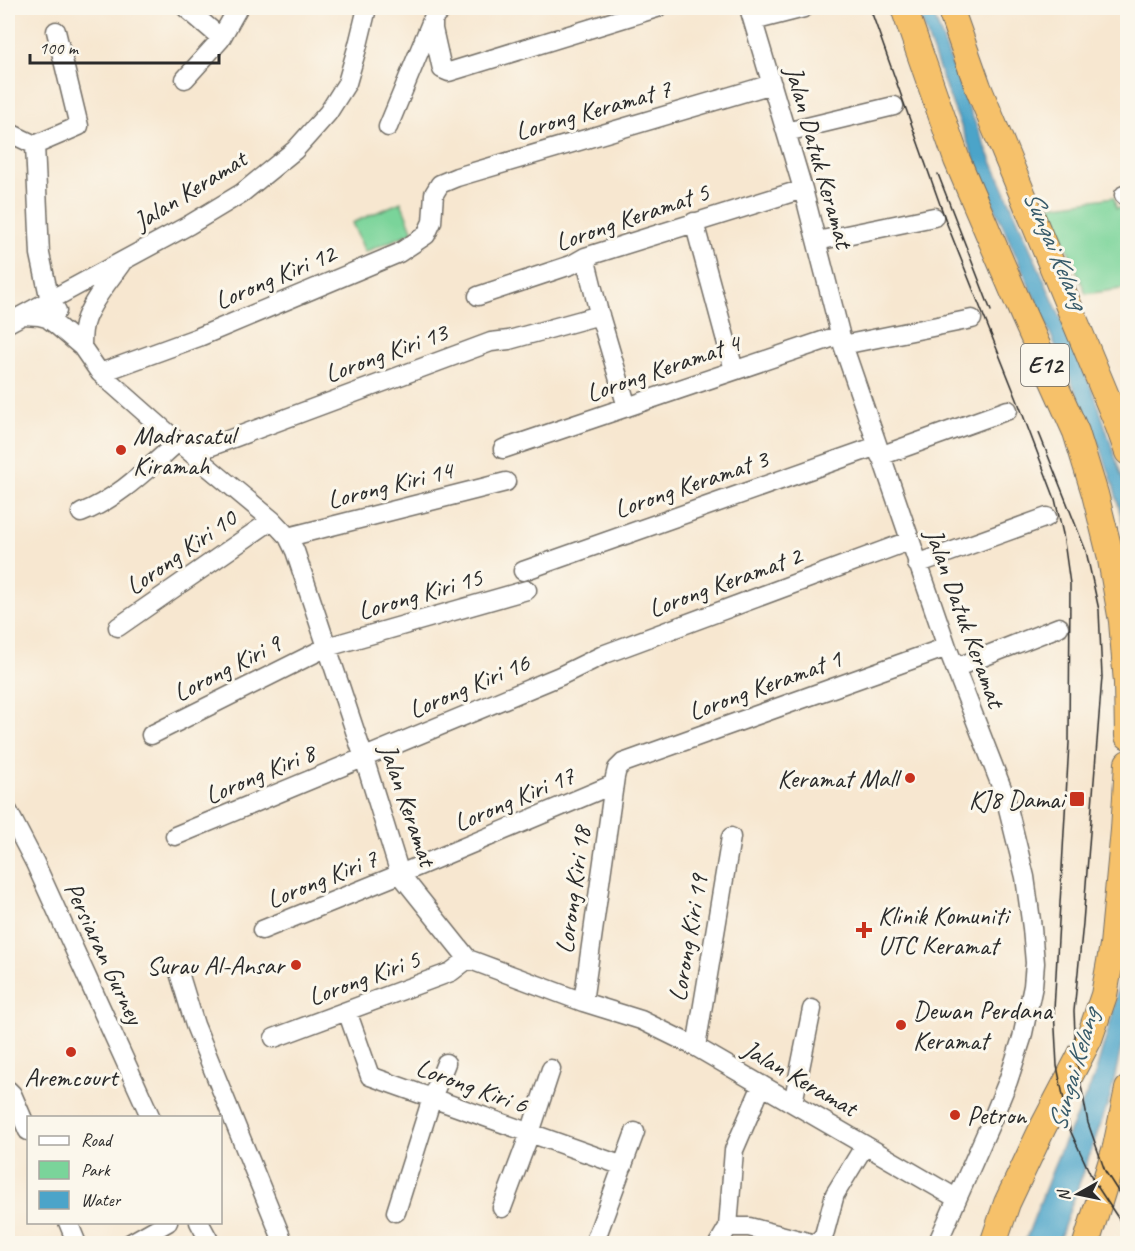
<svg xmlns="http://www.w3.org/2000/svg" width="1135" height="1251" viewBox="0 0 1135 1251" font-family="Caveat,sans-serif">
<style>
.green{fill:#7ad49a;stroke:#528062;stroke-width:1.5}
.water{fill:#4ca4c9;stroke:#3c687a;stroke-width:1.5}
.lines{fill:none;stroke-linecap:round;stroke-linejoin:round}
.minor-casing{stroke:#726d65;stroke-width:21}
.highway-casing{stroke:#726d65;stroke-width:28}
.minor{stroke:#fff;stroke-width:18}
.highway{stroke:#f6c16b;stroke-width:26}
.tram{stroke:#2b2b2b;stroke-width:1.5}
.poi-dot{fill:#c8321e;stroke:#fbf7ec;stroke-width:2}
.labels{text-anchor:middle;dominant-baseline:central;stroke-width:6;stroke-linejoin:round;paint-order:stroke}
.shield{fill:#fbf7ec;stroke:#696865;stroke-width:1.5}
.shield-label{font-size:24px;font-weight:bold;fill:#2b2b2b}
.street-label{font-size:26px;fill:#2b2b2b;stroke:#fbf7ec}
.poi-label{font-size:26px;fill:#2b2b2b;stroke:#fbf7ec;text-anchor:start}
.water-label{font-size:27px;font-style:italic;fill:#385b6a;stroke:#fbf7ec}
</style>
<rect width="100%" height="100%" fill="#fbf7ec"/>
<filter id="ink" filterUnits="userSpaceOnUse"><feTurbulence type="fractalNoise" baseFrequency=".0167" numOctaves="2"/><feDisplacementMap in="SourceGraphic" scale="12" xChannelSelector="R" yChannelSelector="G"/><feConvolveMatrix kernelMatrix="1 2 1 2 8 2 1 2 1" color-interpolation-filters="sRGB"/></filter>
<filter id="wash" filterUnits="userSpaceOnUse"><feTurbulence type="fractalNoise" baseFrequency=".008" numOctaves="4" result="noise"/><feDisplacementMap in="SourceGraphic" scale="24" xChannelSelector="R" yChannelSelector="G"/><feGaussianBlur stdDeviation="1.35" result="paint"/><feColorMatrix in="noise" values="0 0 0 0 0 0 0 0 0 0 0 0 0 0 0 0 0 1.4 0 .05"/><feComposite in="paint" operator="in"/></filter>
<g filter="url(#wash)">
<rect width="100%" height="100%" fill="#f7e7d0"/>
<path class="green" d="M 1114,197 L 1116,208 L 1123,208 L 1128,241 L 1127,288 L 1086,294 L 1050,206 Z
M 401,202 L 413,232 L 365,252 L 352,223 Z"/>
<path class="water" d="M 917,8 L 931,8 L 967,104 L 1097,401 L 1127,493 L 1127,542 L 1114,487 L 1101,449 L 983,181 L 947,91 Z
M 1127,945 L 1127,1020 L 1111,1095 L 1058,1243 L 1024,1244 L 1059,1153 L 1094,1078 L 1111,1020 Z"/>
</g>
<g filter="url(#ink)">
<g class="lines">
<defs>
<path id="minor" d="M 186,8 L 221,38
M 749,8 L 803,189 L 843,345 L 947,647 L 1005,796 L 1025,877 L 1032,928 L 1035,963 L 1033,986 L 1022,1038 L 1008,1081 L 992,1120 L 937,1244
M 433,18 L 433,29 L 442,69 L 449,72 L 657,8
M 753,21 L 804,8
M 185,79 L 220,40 L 238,8
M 388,127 L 433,18 L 444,8
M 8,132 L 35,145
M 786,132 L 894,106
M 35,145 L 40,254 L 50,301 L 57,311
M 35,145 L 79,126 L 56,31
M 1124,195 L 1128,194
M 694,222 L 734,370
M 817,241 L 934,217
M 585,257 L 598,309 L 627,407
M 478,296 L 571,265 L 585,257 L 803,189
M 23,315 L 39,316 L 47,318 L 55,324 L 82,347 L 100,373 L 178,442 L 272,520 L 288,537 L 295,551 L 364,758 L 400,874 L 468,959 L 583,1002 L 641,1020 L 696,1047 L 956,1198
M 8,323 L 189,225 L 242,193 L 295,150 L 328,113 L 347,83 L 358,45 L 367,8
M 843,345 L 972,319
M 82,347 C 82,338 82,327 86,318 C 94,298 109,281 121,264
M 100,373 L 199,337 L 399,253 L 426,235 L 432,222 L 434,194 L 440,184 L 457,177 L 772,84
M 503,449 L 840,335
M 193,453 L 491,342 L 509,340 L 600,315
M 880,456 L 1008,410
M 81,513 C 119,498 148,468 178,442
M 288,537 L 506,482
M 917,564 L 1047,517
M 523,571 L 877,446
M 118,627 L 272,520
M 955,668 L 1059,627
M 151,735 L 327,647 L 527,590
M 8,811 L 35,863 L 151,1118
M 175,836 L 560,676 L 605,654 L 909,541
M 262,930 L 400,874 L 614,784
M 180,976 L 195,1025 L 284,1244
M 583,1002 L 615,777 L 617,769 L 623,763 L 947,647
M 347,1011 L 370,1076 L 623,1166
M 274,1038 L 451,972 L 468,959
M 696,1047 L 731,837
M 8,1090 L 12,1094 L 28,1131
M 793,1103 L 812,1009
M 502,1208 L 530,1133 L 551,1069
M 396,1212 L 432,1098 L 446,1063
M 68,1222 L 77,1244
M 199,1222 L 211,1244
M 728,1227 L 749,1227 L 815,1244
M 129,1244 L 168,1222
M 594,1244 L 635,1132
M 718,1244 L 728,1227 L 734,1150 L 762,1085
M 816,1244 L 824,1235 L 835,1194 L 865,1145"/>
<path id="highway" d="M 904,8 L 957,160 L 1023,314 L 1076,432 L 1095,494 L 1110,554 L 1122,621 L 1127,683 L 1128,736
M 950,8 L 978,87 L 1119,427 L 1128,452
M 993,1244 L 1007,1203 L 1043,1127 L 1089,1039 L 1104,995 L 1113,945 L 1124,830 L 1128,763
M 1086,1244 L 1116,1147 L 1128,1089"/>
</defs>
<use href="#minor" class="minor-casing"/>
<use href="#highway" class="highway-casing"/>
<use href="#minor" class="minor"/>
<use href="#highway" class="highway"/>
<path class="tram" d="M 870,8 L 947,224 L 1018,402 L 1055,499 L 1063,534 L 1070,584 L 1069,743 L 1054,1010 L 1057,1066 L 1070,1130 L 1093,1180 L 1128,1233
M 938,174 L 991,311
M 1039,433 L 1086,551 L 1099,610 L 1102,677 L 1083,923 L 1074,1011 L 1076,1058 L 1088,1123 L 1105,1171 L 1128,1207"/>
</g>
</g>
<g class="poi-dot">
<circle cx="121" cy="450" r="6"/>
<circle cx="910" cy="778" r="6"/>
<rect x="1069" y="791" width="16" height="16" rx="3"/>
<path d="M861 921h6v6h6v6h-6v6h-6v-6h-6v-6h6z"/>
<circle cx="296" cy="965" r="6"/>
<circle cx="901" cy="1025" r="6"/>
<circle cx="71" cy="1052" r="6"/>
<circle cx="955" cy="1115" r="6"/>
</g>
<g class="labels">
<rect class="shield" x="1021" y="344" width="48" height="42" rx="4.5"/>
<g class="shield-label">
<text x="1045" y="365">E12</text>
</g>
<g class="street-label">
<text transform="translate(593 110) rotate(-16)">Lorong Keramat 7</text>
<text transform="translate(819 157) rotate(74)">Jalan Datuk Keramat</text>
<text transform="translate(190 190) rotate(-32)">Jalan Keramat</text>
<text transform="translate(632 217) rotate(-19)">Lorong Keramat 5</text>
<text transform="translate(275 277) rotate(-23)">Lorong Kiri 12</text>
<text transform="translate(386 353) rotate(-20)">Lorong Kiri 13</text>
<text transform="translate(663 368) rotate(-19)">Lorong Keramat 4</text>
<text transform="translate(691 484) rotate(-19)">Lorong Keramat 3</text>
<text transform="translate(390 485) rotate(-14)">Lorong Kiri 14</text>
<text transform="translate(181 552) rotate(-35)">Lorong Kiri 10</text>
<text transform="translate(725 582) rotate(-20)">Lorong Keramat 2</text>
<text transform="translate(420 594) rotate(-16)">Lorong Kiri 15</text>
<text transform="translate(965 618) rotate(70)">Jalan Datuk Keramat</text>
<text transform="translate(227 668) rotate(-27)">Lorong Kiri 9</text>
<text transform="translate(765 685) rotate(-20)">Lorong Keramat 1</text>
<text transform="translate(469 686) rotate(-23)">Lorong Kiri 16</text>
<text transform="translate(260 774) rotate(-23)">Lorong Kiri 8</text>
<text transform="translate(514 799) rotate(-23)">Lorong Kiri 17</text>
<text transform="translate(408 805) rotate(71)">Jalan Keramat</text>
<text transform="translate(322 879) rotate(-22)">Lorong Kiri 7</text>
<text transform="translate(573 890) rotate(-82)">Lorong Kiri 18</text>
<text transform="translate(688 938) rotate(-80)">Lorong Kiri 19</text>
<text transform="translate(104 953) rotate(65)">Persiaran Gurney</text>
<text transform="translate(364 978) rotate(-20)">Lorong Kiri 5</text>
<text transform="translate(800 1078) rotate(30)">Jalan Keramat</text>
<text transform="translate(472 1086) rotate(20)">Lorong Kiri 6</text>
</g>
<g class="poi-label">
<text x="133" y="435">Madrasatul<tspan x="133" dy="30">Kiramah</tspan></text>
<text x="898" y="778" text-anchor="end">Keramat Mall</text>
<text x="1064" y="799" text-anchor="end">KJ8 Damai</text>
<text x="878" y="915">Klinik Komuniti<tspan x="878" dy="30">UTC Keramat</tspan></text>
<text x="284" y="965" text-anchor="end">Surau Al-Ansar</text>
<text x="913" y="1010">Dewan Perdana<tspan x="913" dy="30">Keramat</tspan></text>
<text x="71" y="1077" text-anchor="middle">Aremcourt</text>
<text x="967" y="1115">Petron</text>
</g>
<g class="water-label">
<text transform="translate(1056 249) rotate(67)">Sungai Kelang</text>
<text transform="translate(1073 1070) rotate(-74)">Sungai Kelang</text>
</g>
</g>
<rect width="1135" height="1251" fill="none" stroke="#fbf7ec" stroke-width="30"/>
<rect x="27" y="1116" width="195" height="108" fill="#fbf7ec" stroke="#a8a59f" stroke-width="1.5"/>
<rect x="39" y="1136" width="30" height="9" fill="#ffffff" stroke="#a8a59f" stroke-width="1.5"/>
<text x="81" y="1146" font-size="18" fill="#2b2b2b">Road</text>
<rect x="39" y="1161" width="30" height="18" fill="#7ad49a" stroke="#a8a59f" stroke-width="1.5"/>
<text x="81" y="1176" font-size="18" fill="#2b2b2b">Park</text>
<rect x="39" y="1191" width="30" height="18" fill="#4ca4c9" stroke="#a8a59f" stroke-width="1.5"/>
<text x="81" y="1206" font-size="18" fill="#2b2b2b">Water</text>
<g transform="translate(1078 1194) rotate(261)" stroke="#fbf7ec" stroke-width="4.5" paint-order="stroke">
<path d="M0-4.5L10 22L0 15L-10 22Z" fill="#2b2b2b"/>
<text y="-9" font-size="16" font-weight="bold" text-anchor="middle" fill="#2b2b2b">N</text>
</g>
<path d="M30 54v9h189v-9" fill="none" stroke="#2b2b2b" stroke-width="3"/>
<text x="39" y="54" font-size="18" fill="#2b2b2b" stroke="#fbf7ec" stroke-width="4.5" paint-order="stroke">100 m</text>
</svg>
